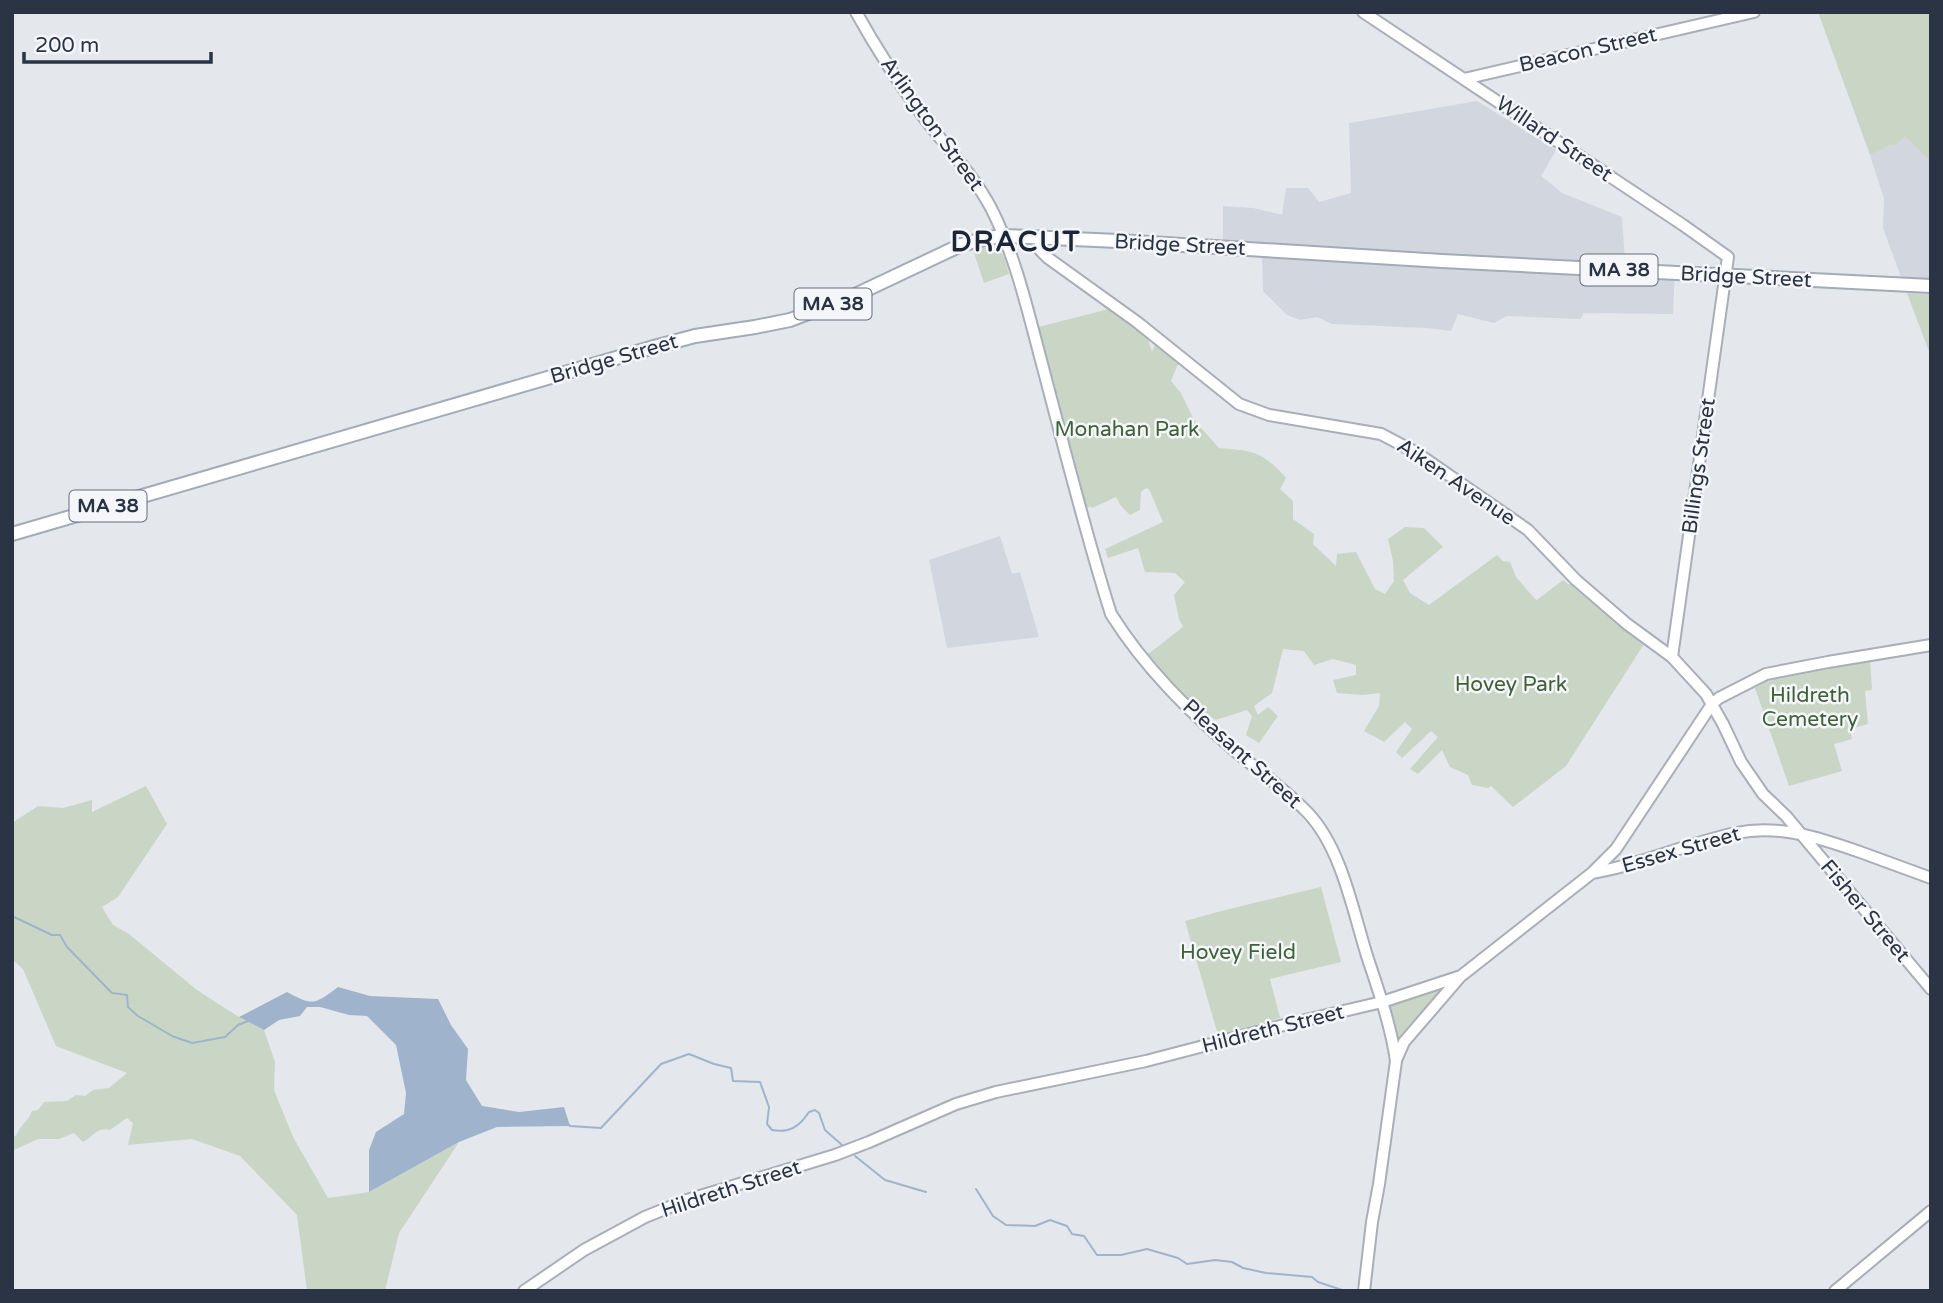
<svg xmlns="http://www.w3.org/2000/svg" width="1943" height="1303" viewBox="0 0 1943 1303" font-family="'Varela Round',sans-serif">
<style>
.built{fill:#d2d6de}
.green{fill:#c9d6c5}
.water{fill:#9fb4cc}
.lines{fill:none;stroke-linecap:round;stroke-linejoin:round}
.stream{stroke:#9fb4cc;stroke-width:2}
.secondary-casing{stroke:#a9aeb7;stroke-width:14}
.primary-casing{stroke:#a3abb8;stroke-width:16}
.secondary{stroke:#fff;stroke-width:10}
.primary{stroke:#fff;stroke-width:12}
.labels{text-anchor:middle;dominant-baseline:central;stroke-width:5;stroke-linejoin:round;paint-order:stroke}
.shield{fill:#f4f6f9;stroke:#676e7b;stroke-width:2}
.shield-label{font-size:19px;font-weight:bold;fill:#2b3445}
.street-label{font-size:21px;fill:#2b3445;stroke:#f4f6f9}
.park-label{font-size:21px;fill:#3f6138;stroke:#f4f6f9}
.district-label{font-size:28px;font-weight:bold;letter-spacing:2px;fill:#1d2536;stroke:#f4f6f9}
</style>
<rect width="100%" height="100%" fill="#e4e7ec"/>
<path class="built" d="M 1477,101 L 1556,150 L 1541,176 L 1562,193 L 1622,217 L 1625,262 L 1675,265 L 1673,314 L 1584,313 L 1580,319 L 1507,316 L 1494,323 L 1458,314 L 1451,331 L 1427,328 L 1332,324 L 1317,317 L 1300,320 L 1287,315 L 1263,291 L 1262,256 L 1223,253 L 1223,206 L 1253,208 L 1282,215 L 1286,188 L 1308,188 L 1319,202 L 1351,193 L 1349,123 Z
M 1905,136 L 1931,162 L 1931,279 L 1901,277 L 1883,228 L 1884,199 L 1870,155 L 1891,145 Z
M 1000,536 L 1012,574 L 1020,572 L 1039,637 L 947,648 L 929,560 Z"/>
<path class="green" d="M 1818,12 L 1931,12 L 1931,162 L 1905,136 L 1896,145 L 1891,145 L 1870,155 Z
M 986,246 C 1005,247 1004,259 1009,274 L 984,283 L 972,247 Z
M 1907,293 L 1931,294 L 1931,357 Z
M 1109,309 L 1147,336 L 1152,352 L 1155,345 L 1182,362 L 1177,366 L 1171,381 L 1181,393 L 1194,420 L 1219,448 C 1254,451 1262,451 1286,478 L 1280,489 L 1293,501 L 1293,519 L 1314,534 L 1313,544 L 1336,566 L 1337,554 L 1356,552 L 1375,589 L 1385,594 L 1394,581 L 1393,561 L 1388,539 L 1405,527 L 1424,528 L 1443,547 L 1403,580 L 1410,593 L 1429,605 L 1497,555 L 1503,561 L 1510,562 L 1516,577 L 1535,599 L 1537,600 L 1563,580 L 1568,584 L 1574,584 L 1574,588 L 1644,644 L 1566,766 L 1513,807 L 1491,786 L 1488,788 L 1472,785 L 1468,775 L 1450,767 L 1442,750 L 1418,774 L 1410,769 L 1438,737 L 1431,731 L 1402,758 L 1396,752 L 1412,729 L 1405,722 L 1384,742 L 1364,731 L 1379,706 L 1380,693 L 1363,695 L 1337,693 L 1333,680 L 1356,675 L 1356,665 L 1333,659 L 1314,665 L 1304,651 L 1283,649 L 1272,693 L 1254,706 L 1258,715 L 1268,707 L 1278,716 L 1259,743 L 1246,735 L 1252,716 L 1247,710 L 1216,720 C 1192,706 1162,678 1147,655 L 1183,627 L 1179,619 L 1174,595 L 1185,582 L 1175,573 L 1145,572 L 1138,548 L 1108,558 L 1105,549 L 1163,522 L 1149,489 L 1146,488 L 1141,492 L 1140,510 L 1130,515 L 1121,506 L 1116,497 L 1092,508 L 1091,506 L 1087,508 L 1038,327 Z
M 1870,660 L 1872,690 L 1865,691 L 1868,724 L 1850,729 L 1852,739 L 1834,744 L 1842,771 L 1789,786 L 1755,688 L 1770,679 Z
M 146,786 L 167,824 L 118,897 L 102,907 L 113,925 L 129,934 L 197,990 L 239,1017 L 264,1030 L 275,1062 L 274,1090 L 293,1137 L 328,1198 L 369,1192 L 459,1142 L 399,1233 L 385,1291 L 307,1291 L 297,1215 L 240,1156 L 192,1139 L 128,1145 L 133,1123 L 127,1118 L 110,1130 C 97,1126 93,1137 83,1142 L 74,1133 L 59,1139 L 38,1139 L 12,1151 L 12,1138 C 18,1135 17,1132 21,1127 C 26,1120 29,1119 32,1111 L 38,1110 L 44,1102 L 67,1101 L 76,1095 L 85,1096 L 93,1090 L 109,1088 L 127,1073 L 56,1046 L 23,969 L 14,961 L 12,963 L 12,823 L 38,806 L 63,808 L 92,800 L 92,812 Z
M 1321,887 L 1341,962 L 1270,979 L 1280,1018 L 1218,1035 L 1185,921 L 1225,910 Z
M 1442,988 L 1444,989 L 1399,1043 L 1388,1003 Z"/>
<path class="water" d="M 338,987 L 370,996 L 438,999 L 451,1025 L 468,1049 L 466,1080 L 482,1106 L 519,1112 L 564,1107 L 570,1126 L 497,1127 L 459,1142 L 369,1192 L 369,1150 L 376,1132 L 404,1114 L 406,1093 L 396,1045 L 367,1016 L 349,1015 L 320,1007 L 307,1007 L 300,1016 L 279,1020 L 264,1030 L 239,1017 L 287,992 C 313,1006 314,1005 338,987 Z"/>
<g class="lines">
<path class="stream" d="M 12,916 L 52,935 L 60,935 L 67,947 L 112,993 L 127,995 L 128,1007 L 138,1016 L 172,1036 L 192,1043 L 225,1037 L 238,1025 L 248,1021
M 569,1125 L 570,1126 L 601,1128 L 661,1064 L 689,1054 L 714,1064 L 731,1068 L 733,1081 L 760,1082 L 769,1107 L 767,1124 L 772,1130 C 790,1133 799,1127 809,1112 L 815,1110 L 819,1113 L 825,1130 L 842,1145
M 855,1156 L 885,1180 L 926,1192
M 976,1189 L 993,1216 L 1006,1225 L 1035,1226 L 1050,1220 L 1067,1226 L 1072,1234 L 1084,1236 L 1097,1255 L 1121,1255 L 1147,1249 L 1178,1258 L 1187,1264 L 1215,1260 L 1232,1262 L 1243,1268 L 1266,1273 L 1312,1277 L 1318,1282 L 1345,1291"/>
<defs>
<path id="secondary" d="M 856,12 C 876,48 898,82 922,115 C 945,146 973,174 991,208 C 1016,257 1028,312 1042,364 C 1064,447 1085,532 1111,614 C 1145,668 1187,709 1235,751 C 1259,771 1286,790 1308,813 C 1342,849 1353,912 1368,959 C 1379,992 1391,1026 1396,1061 L 1379,1184 L 1372,1222 L 1364,1291
M 1363,12 L 1683,225 L 1728,257 L 1672,657
M 1464,79 L 1754,12
M 1040,238 L 1040,250 L 1048,258 L 1137,322 L 1239,404 L 1269,415 L 1381,434 L 1417,453 L 1528,530 L 1576,580 L 1627,624 L 1672,657 L 1706,694 L 1723,724 L 1741,762 L 1763,794 L 1786,816 L 1931,989
M 1592,873 C 1641,865 1687,843 1736,833 C 1779,824 1820,838 1860,852 C 1884,861 1907,869 1931,878
M 1397,1058 L 1404,1042 L 1460,977
M 524,1291 L 584,1250 L 645,1217 L 687,1200 L 835,1155 L 869,1142 L 956,1104 L 996,1092 L 1146,1061 L 1280,1026 L 1382,1002 L 1461,976 L 1592,873 L 1616,849 L 1712,704 L 1719,698 L 1766,674 L 1828,662 L 1931,645
M 1835,1291 L 1931,1211"/>
<path id="primary" d="M 12,534 L 654,347 L 695,336 L 755,327 L 790,320 L 851,297 L 961,245 L 987,238 L 1004,236 L 1118,241 L 1442,261 L 1931,286"/>
</defs>
<use href="#secondary" class="secondary-casing"/>
<use href="#primary" class="primary-casing"/>
<use href="#secondary" class="secondary"/>
<use href="#primary" class="primary"/>
</g>
<g class="labels">
<g class="shield">
<rect x="1580.5" y="254.5" width="77" height="31" rx="5"/>
<rect x="794.5" y="288.5" width="77" height="31" rx="5"/>
<rect x="69.5" y="490.5" width="77" height="31" rx="5"/>
</g>
<g class="shield-label">
<text x="1619" y="270">MA 38</text>
<text x="833" y="304">MA 38</text>
<text x="108" y="506">MA 38</text>
</g>
<g class="street-label">
<text transform="translate(1588 50) rotate(-13)">Beacon Street</text>
<text transform="translate(932 124) rotate(54)">Arlington Street</text>
<text transform="translate(1554 139) rotate(34)">Willard Street</text>
<text transform="translate(1180 245) rotate(3)">Bridge Street</text>
<text transform="translate(1746 277) rotate(3)">Bridge Street</text>
<text transform="translate(614 359) rotate(-16)">Bridge Street</text>
<text transform="translate(1699 466) rotate(-82)">Billings Street</text>
<text transform="translate(1456 482) rotate(34)">Aiken Avenue</text>
<text transform="translate(1242 754) rotate(42)">Pleasant Street</text>
<text transform="translate(1681 850) rotate(-16)">Essex Street</text>
<text transform="translate(1865 911) rotate(50)">Fisher Street</text>
<text transform="translate(1273 1029) rotate(-14)">Hildreth Street</text>
<text transform="translate(731 1189) rotate(-18)">Hildreth Street</text>
</g>
<g class="park-label">
<text x="1127" y="429">Monahan Park</text>
<text x="1511" y="684">Hovey Park</text>
<text x="1810" y="695">Hildreth<tspan x="1810" dy="24">Cemetery</tspan></text>
<text x="1238" y="952">Hovey Field</text>
</g>
<g class="district-label">
<text x="1016" y="242">DRACUT</text>
</g>
</g>
<rect width="1943" height="1303" fill="none" stroke="#2b3445" stroke-width="28"/>
<path d="M24 52v10h187v-10" fill="none" stroke="#2b3445" stroke-width="3.5"/>
<text x="35" y="52" font-size="21" fill="#2b3445" stroke="#f4f6f9" stroke-width="5" paint-order="stroke">200 m</text>
</svg>
